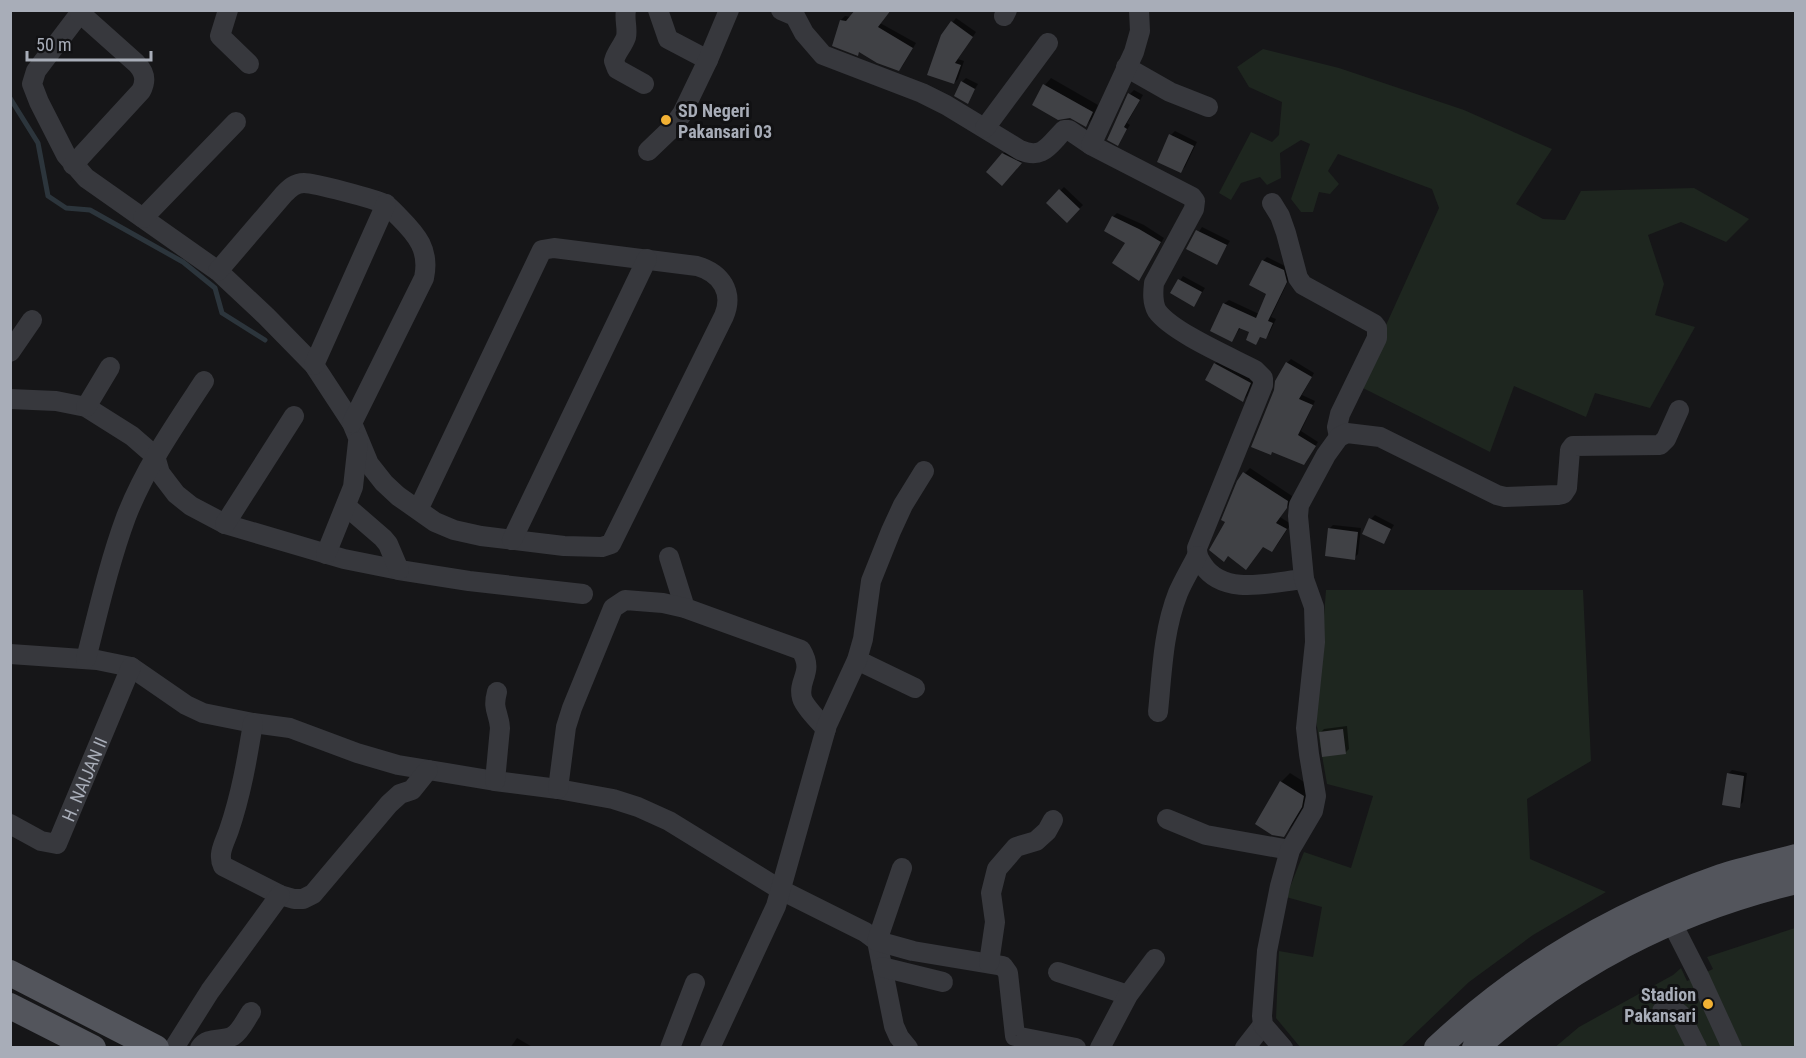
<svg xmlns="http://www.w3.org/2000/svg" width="1806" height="1058" viewBox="0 0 1806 1058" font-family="'Roboto Condensed',sans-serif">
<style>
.green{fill:#1e261f}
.shadow{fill:#0007}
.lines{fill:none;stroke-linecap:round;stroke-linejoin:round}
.stream{stroke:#2c353c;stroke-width:5}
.building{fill:#404145}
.minor{stroke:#37383d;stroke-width:20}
.major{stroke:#53555c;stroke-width:26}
.poi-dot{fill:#f2b134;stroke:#111113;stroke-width:2}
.labels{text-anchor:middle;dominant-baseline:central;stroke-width:6;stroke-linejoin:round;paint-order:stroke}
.poi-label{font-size:18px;font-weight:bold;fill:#a8adb8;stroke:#111113;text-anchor:start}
.street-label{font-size:18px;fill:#a8adb8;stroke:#111113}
</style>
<rect width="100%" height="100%" fill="#161618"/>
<path class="green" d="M 1263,49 L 1339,68 L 1464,110 L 1552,149 L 1516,204 L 1543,219 L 1565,220 L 1581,191 L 1694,188 L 1749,219 L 1726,242 L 1681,222 L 1648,235 L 1664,284 L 1655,315 L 1695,327 L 1650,408 L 1595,393 L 1586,417 L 1514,386 L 1490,452 L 1363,388 L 1363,376 L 1439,208 L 1432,189 L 1338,154 L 1328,171 L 1339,184 L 1330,194 L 1319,192 L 1313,212 L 1301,212 L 1291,199 L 1310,144 L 1301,140 L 1280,153 L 1281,178 L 1267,185 L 1260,177 L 1241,183 L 1231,200 L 1219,193 L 1251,132 L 1272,142 L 1279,135 L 1282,102 L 1249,87 L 1237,67 Z
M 1326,590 L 1583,590 L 1591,761 L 1527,799 L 1530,859 L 1606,892 L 1533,935 L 1469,982 L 1401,1047 L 1300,1047 L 1276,1018 L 1279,951 L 1313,957 L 1322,907 L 1286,897 L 1304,852 L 1351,868 L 1373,796 L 1327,784 L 1316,721 Z
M 1795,928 L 1795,1047 L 1554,1048 L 1579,1027 L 1673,975 L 1681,968 L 1687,981 L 1713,969 L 1707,957 Z"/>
<path class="shadow" d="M 845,16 L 880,23 L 916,43 L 903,65 L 899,70 L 860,51 L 858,54 L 841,20 Z
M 956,18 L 976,32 L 958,59 L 964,61 L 958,79 L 954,83 L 943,35 Z
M 966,78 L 978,84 L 967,102 L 962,82 Z
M 1051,78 L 1098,105 L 1092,119 L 1086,125 L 1070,117 L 1034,104 L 1045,85 Z
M 1134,90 L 1143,95 L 1127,123 L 1130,125 L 1118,144 L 1109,139 L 1130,94 Z
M 1175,131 L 1197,142 L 1185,167 L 1181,171 L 1171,135 Z
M 1007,150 L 1024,159 L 1006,180 L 1003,154 Z
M 1064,187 L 1083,205 L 1067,221 L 1048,203 Z
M 1117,213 L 1144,225 L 1164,238 L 1139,279 L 1128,242 L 1113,217 Z
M 1202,227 L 1230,241 L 1216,263 L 1188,248 Z
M 1267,257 L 1287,267 L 1290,277 L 1271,317 L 1276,319 L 1269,334 L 1265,337 L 1261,336 L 1256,343 L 1251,331 L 1241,327 L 1232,340 L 1212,331 L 1225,303 L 1229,300 L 1259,314 L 1268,293 L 1263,261 Z
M 1183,276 L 1205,288 L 1194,305 L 1172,293 Z
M 1291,359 L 1314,373 L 1302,395 L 1315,401 L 1301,431 L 1318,442 L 1304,463 L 1276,390 L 1287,363 Z
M 1219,360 L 1254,379 L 1247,396 L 1243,400 L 1215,364 Z
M 1250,468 L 1292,496 L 1291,502 L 1280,517 L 1291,524 L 1277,545 L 1272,550 L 1264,545 L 1246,568 L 1227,522 L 1245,473 Z
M 1375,515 L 1394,525 L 1383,543 L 1371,519 Z
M 1333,525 L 1361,528 L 1358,554 L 1354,558 L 1329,529 Z
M 1347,726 L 1349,749 L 1345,753 L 1320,733 L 1324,729 Z
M 1732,770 L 1747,773 L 1743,802 L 1739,806 L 1728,774 Z
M 1290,773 L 1312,787 L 1310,797 L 1292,826 L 1283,835 L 1257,824 L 1281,782 Z
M 517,1038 L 534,1048 L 510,1048 Z"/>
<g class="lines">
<path class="stream" d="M 10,98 L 38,143 L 48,196 L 66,208 L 90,210 L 183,262 L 215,288 L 222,313 L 265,340"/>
</g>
<path class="building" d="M 855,10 L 891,10 L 878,27 L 913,48 L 899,71 L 877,63 L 859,52 L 858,56 L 832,46 L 840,20 L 846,21 Z
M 951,21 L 973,37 L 955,63 L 961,65 L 954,84 L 927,75 L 941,35 Z
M 961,81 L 975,89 L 968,104 L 954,96 Z
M 1043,84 L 1093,112 L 1086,127 L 1070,118 L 1058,120 L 1032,105 Z
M 1128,93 L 1140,100 L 1124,127 L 1127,129 L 1118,146 L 1107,140 Z
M 1169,134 L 1194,146 L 1181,173 L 1157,162 Z
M 1002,153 L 1022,163 L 1002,186 L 986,172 Z
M 1059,189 L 1080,209 L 1067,223 L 1046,203 Z
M 1112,216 L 1139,229 L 1161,242 L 1139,281 L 1112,263 L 1125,243 L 1104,231 Z
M 1196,230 L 1227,245 L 1217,265 L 1186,249 Z
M 1262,260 L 1284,270 L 1287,282 L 1268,321 L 1273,323 L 1266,339 L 1260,337 L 1256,345 L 1246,340 L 1249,332 L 1239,328 L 1232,342 L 1210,331 L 1223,303 L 1256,318 L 1266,294 L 1249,285 Z
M 1178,279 L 1202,292 L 1194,307 L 1170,293 Z
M 1286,362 L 1312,377 L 1299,399 L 1313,405 L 1298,435 L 1316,446 L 1304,465 L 1272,452 L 1271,455 L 1251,447 L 1274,390 L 1275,381 Z
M 1214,363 L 1251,383 L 1243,402 L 1205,380 Z
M 1243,472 L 1288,501 L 1287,508 L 1276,523 L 1287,529 L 1272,552 L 1263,547 L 1246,570 L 1228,556 L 1224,562 L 1209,550 L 1225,522 L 1221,520 L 1237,481 Z
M 1369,518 L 1391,529 L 1384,544 L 1362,534 Z
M 1328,528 L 1358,532 L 1355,560 L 1325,556 Z
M 1343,729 L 1346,754 L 1322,757 L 1319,732 Z
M 1727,773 L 1744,776 L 1740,808 L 1722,805 Z
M 1280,781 L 1304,796 L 1302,807 L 1284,837 L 1272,835 L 1255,824 Z"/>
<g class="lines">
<g class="minor">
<path d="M 79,10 L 80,13 L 36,71 L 32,84 L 39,102 L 66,155 L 86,178 L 218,271 L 266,316 L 314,365 L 352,423 L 369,464 L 384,483 L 398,496 L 435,522 L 454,530 L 481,536 L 564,546 L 602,547 L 611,544 L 724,316 C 734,292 721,273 697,266 L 554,248 L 542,250 L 418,510"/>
<path d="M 228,10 L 220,36 L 249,64"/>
<path d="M 626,10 C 624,20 628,28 626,37 C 623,46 616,52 614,61 L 617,69 L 644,84"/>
<path d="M 658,10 L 668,39 L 708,60"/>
<path d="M 781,10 L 795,16 L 804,33 L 823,55 L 922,93 L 946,105 L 1020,150 C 1043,160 1049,145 1064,130 L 1069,130 L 1091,145 L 1192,197 L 1195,201 L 1194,209 L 1154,283 C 1153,292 1152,302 1157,311 C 1172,332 1230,357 1255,370 L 1263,378 L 1263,385 L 1197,548 C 1197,556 1199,559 1203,565 C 1224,597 1273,582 1304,579"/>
<path d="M 1004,16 L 1007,10"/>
<path d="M 1126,67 L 1170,92 L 1208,107"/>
<path d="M 985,128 L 1048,43"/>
<path d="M 1091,145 L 1134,52 L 1140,31 L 1139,10"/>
<path d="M 648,151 L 671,129 L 682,114 L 708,60 L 729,10"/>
<path d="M 73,165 L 141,91 C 147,80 144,71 136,63 L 80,13"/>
<path d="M 1272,203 L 1280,216 L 1286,233 L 1298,278 L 1303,285 L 1374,324 L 1377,328 L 1377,338 L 1340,414 L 1337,427 L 1339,437"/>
<path d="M 143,218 L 236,122"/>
<path d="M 218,271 L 284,194 C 290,188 295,183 304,183 C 314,183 375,199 385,204 C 390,207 395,213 399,217 C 417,235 430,250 424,278 L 352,423"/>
<path d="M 10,352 L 32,320"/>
<path d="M 314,365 L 386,204"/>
<path d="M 10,399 L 56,401 L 86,407 L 132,436 L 155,456 L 160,473 L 176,494 L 191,506 L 225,524 L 344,559 L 399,570 L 469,581 L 583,594"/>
<path d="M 86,407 L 110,367"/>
<path d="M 346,506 L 383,538 L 388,544 L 399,570"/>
<path d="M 225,524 L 294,416"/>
<path d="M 512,540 L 647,259"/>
<path d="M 326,554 L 353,487 L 358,442"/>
<path d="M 669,557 L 685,608"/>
<path d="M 10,654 L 97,660 L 131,667 L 186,705 L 203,713 L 253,723 L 290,728 L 357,753 L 398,765 L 495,781 L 558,789 L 613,799 L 638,807 L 669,821 L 781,890 L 865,932 L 877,941 L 894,1026 L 899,1037 L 908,1048"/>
<path d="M 86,659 C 98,612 109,563 126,517 C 145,468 175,425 204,381"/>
<path d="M 857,660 L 915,688"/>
<path d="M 1158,712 C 1162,673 1163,631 1178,593 C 1183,581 1191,568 1197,556"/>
<path d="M 253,723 C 247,760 241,795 229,830 C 225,842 217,854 223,866 L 280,895 L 294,899 L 303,899 L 313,894 L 389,804 L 400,794 L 412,790 L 428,770"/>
<path d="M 495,781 L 500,728 C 499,712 492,710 497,692"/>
<path d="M 558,789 L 566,727 L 572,708 L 613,608 L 625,600 L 663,603 L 685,608 L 801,650 C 815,673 797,679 802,698 C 804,706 820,722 826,729"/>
<path d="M 1167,819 L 1206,835 L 1290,850"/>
<path id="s1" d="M 10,824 L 41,841 L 57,844 L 131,667"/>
<path d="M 902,868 L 877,941 L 913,951 L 1003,966 L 1008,973 L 1015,1036 L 1076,1048"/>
<path d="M 1671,921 L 1699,976 L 1732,1048"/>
<path d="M 989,963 L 995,922 L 991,893 L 997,869 L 1016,847 L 1036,841 L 1047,831 L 1053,820"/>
<path d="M 882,967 L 943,982"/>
<path d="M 1058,972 L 1128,995"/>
<path d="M 1662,1011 L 1676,1011 L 1680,1014 L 1697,1048"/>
<path d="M 174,1048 L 210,991 L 280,895"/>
<path d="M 200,1048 C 208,1036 222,1042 233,1036 C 241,1031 246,1019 251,1012"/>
<path d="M 670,1048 L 695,983"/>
<path d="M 710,1048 L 776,906 L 827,725 L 857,660 L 863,639 L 871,581 L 891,531 L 903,505 L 924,471"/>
<path d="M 1100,1048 L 1128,995 L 1155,959"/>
<path d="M 1245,1048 L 1263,1025"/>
<path d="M 1283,1048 L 1263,1025 L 1262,1016 L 1267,951 L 1280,886 L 1290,850 L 1313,811 L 1316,796 L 1309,754 L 1306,728 L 1315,642 L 1314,607 L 1304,579 L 1298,516 L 1299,505 L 1326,455 L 1339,437 L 1347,433 L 1380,437 L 1497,495 L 1505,497 L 1558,495 L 1563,494 L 1567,488 L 1570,450 L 1573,446 L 1660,445 L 1666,439 L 1679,410"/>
</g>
<path class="major" d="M 10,973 L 156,1048
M 10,1006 L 93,1048
M 1437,1048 C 1519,971 1615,914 1721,877 C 1745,869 1771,864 1796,857
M 1475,1048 C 1571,964 1672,911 1796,881"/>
</g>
<g class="poi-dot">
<circle cx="666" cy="120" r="6"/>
<circle cx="1708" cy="1004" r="6"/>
</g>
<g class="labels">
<g class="poi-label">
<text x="678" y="110">SD Negeri<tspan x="678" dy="21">Pakansari 03</tspan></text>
<text x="1696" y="994" text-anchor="end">Stadion<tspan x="1696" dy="21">Pakansari</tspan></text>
</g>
<g class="street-label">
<text stroke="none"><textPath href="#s1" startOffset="122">H. NAIJAN II</textPath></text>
</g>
</g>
<rect width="1806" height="1058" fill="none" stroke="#a8adb8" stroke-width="24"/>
<path d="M27 51v9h124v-9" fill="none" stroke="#a8adb8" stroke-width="3"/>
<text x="36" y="51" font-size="18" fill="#a8adb8" stroke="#111113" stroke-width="4.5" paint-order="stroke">50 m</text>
</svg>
